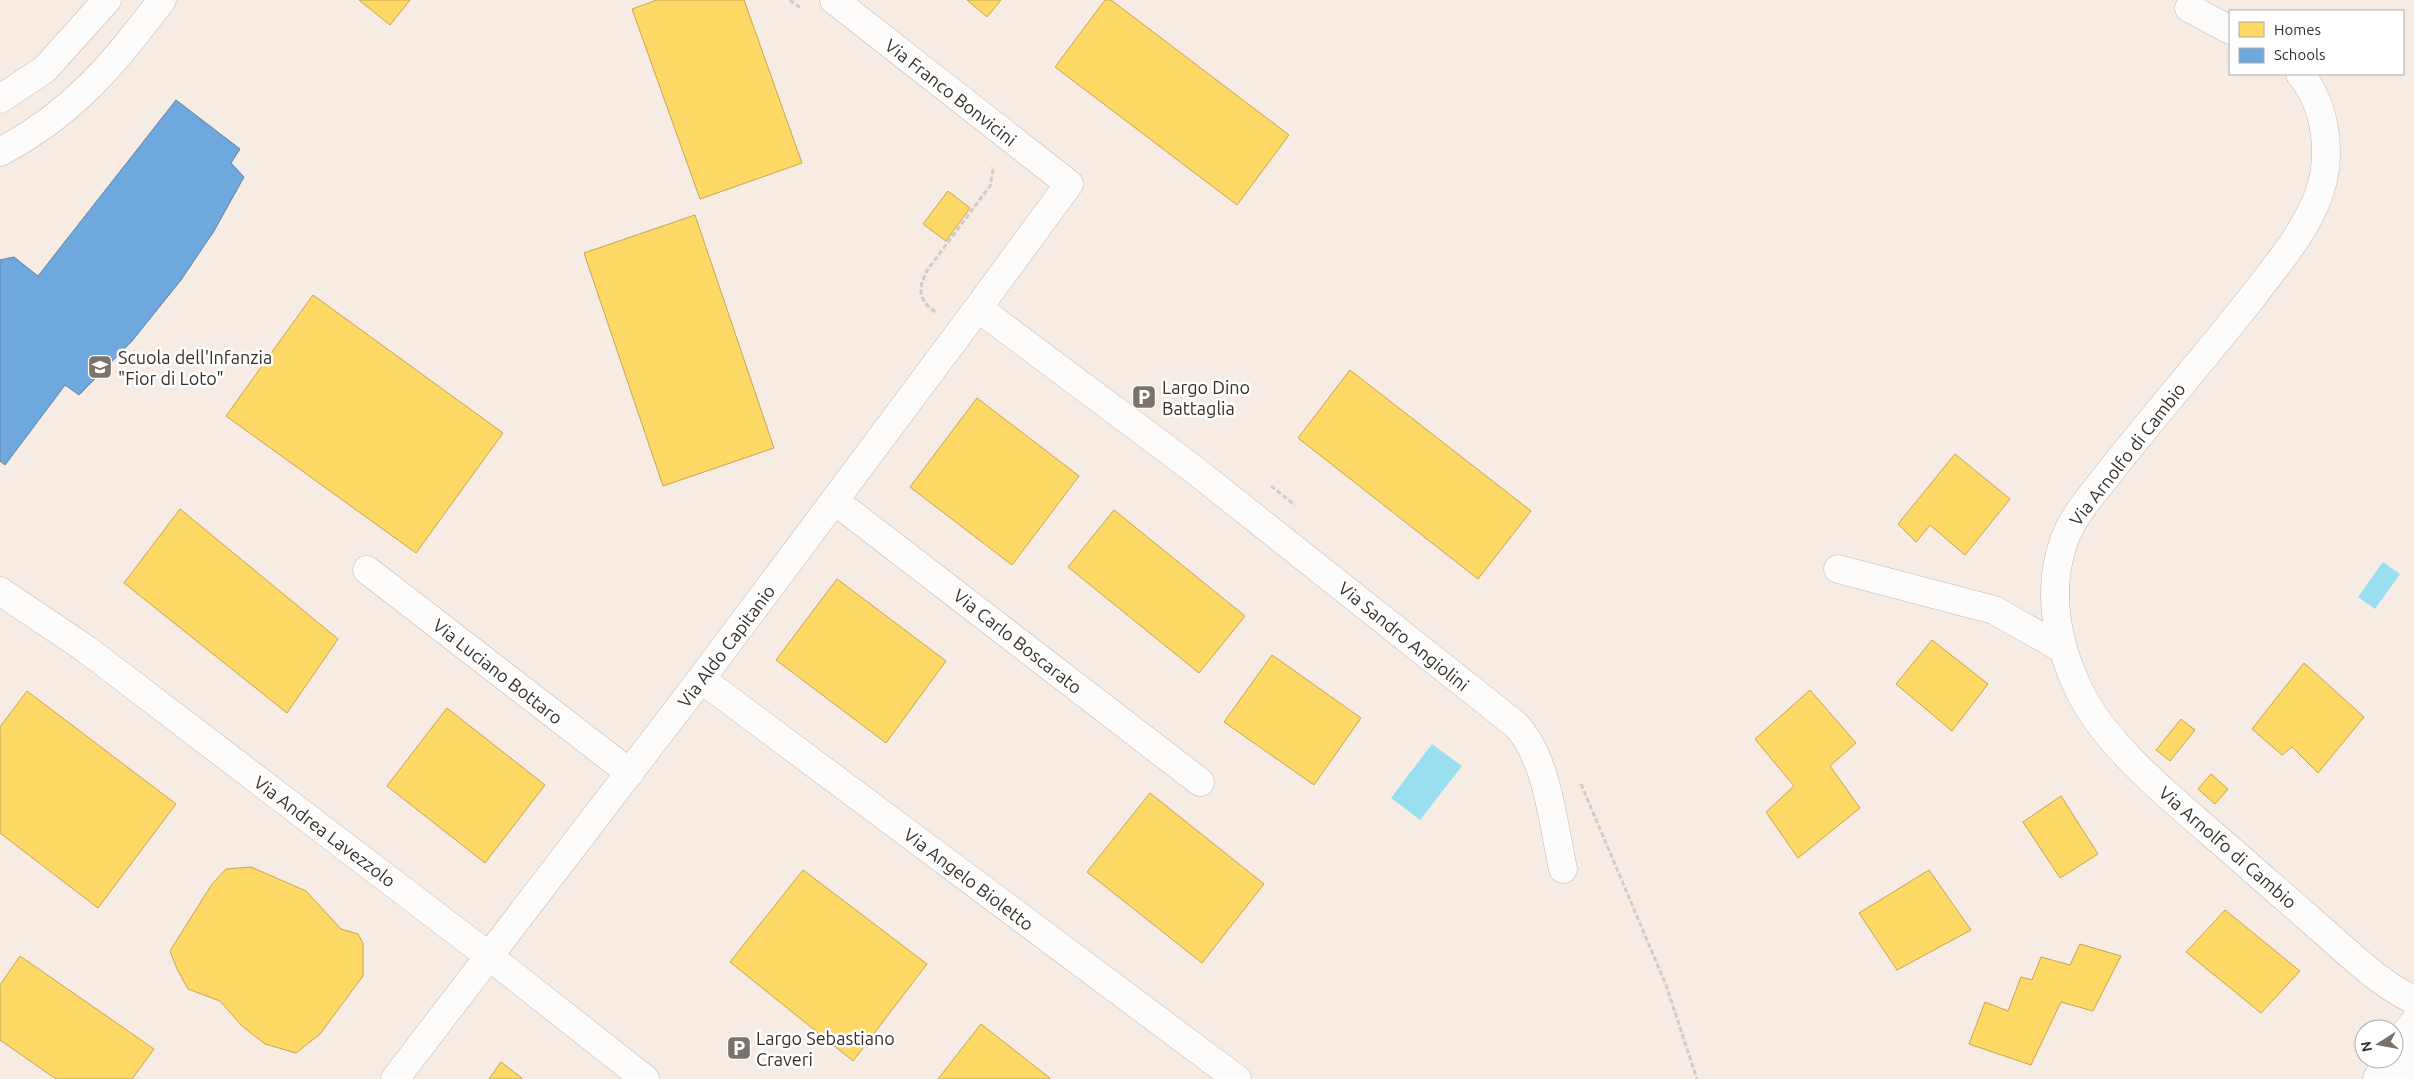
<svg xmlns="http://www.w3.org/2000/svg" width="2414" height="1079" viewBox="0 0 2414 1079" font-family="Ubuntu,sans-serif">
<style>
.water{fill:#9adff0}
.homes{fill:#ffd966;stroke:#c3a654}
.schools{fill:#6fa8dc;stroke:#5e84a7}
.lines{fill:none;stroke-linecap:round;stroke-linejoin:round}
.street-casing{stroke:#c1b8b2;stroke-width:29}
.secondary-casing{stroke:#c1b8b2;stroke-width:29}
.path{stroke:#d1cdcb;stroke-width:3;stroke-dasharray:5 2.5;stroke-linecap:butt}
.street{stroke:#fefcfb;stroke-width:28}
.secondary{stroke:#fefcfb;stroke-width:28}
.labels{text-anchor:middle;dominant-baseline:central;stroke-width:5;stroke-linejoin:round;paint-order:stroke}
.street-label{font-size:18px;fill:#37302a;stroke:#fff}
.poi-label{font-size:18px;fill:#37302a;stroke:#fff;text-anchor:start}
</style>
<rect width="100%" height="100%" fill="#f7ece4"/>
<path class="water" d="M 2383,562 L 2400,574 L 2375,609 L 2358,597 Z
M 1432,744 L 1462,766 L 1420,820 L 1391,798 Z"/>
<path class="homes" d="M 359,0 L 410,0 L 390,25 Z
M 657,0 L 744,0 L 802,163 L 700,199 L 632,9 Z
M 967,0 L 1001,0 L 987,17 Z
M 1105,0 L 1111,0 L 1289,135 L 1237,205 L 1055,67 Z
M 948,191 L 970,208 L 946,241 L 923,224 Z
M 695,215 L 774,448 L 663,486 L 584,253 Z
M 313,295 L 503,433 L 416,553 L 226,416 Z
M 1350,370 L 1531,511 L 1478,579 L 1298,438 Z
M 977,398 L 1079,476 L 1012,565 L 910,487 Z
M 1955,454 L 2010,499 L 1965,555 L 1930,525 L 1916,542 L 1898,524 Z
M 180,509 L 338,639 L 287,713 L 124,583 Z
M 1114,510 L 1245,616 L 1199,673 L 1068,567 Z
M 837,579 L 946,661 L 886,743 L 776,660 Z
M 1932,640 L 1988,684 L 1952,731 L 1896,684 Z
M 1272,655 L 1361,718 L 1314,785 L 1224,722 Z
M 2304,663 L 2364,717 L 2318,773 L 2292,747 L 2282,755 L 2252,729 Z
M 1810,690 L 1856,743 L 1830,766 L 1860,808 L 1798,858 L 1766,812 L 1794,786 L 1755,739 Z
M 27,691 L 176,804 L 98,908 L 0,833 L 0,727 Z
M 447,708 L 545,785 L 485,863 L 387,786 Z
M 2181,719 L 2195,730 L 2170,761 L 2156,750 Z
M 2211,774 L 2228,789 L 2215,804 L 2198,789 Z
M 1150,793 L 1264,884 L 1202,963 L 1087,872 Z
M 2061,796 L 2098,854 L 2060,878 L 2023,822 Z
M 251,867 L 306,891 L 341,929 L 358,934 L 363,943 L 363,976 L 320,1034 L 296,1053 L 265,1044 L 242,1026 L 220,1001 L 188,989 L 177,969 L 170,951 L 212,884 L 226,869 Z
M 803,870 L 927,964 L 853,1061 L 730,962 Z
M 1929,870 L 1971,930 L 1897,970 L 1859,913 Z
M 2225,910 L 2300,971 L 2261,1013 L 2186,952 Z
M 2080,944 L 2121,956 L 2093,1011 L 2061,1002 L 2031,1065 L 1969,1044 L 1985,1002 L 2008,1011 L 2021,977 L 2032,980 L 2041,957 L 2070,965 Z
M 20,956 L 154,1049 L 132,1079 L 56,1079 L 0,1040 L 0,985 Z
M 981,1024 L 1051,1079 L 938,1079 Z
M 501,1062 L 523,1079 L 489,1079 Z"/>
<path class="schools" d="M 176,100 L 240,149 L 231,163 L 244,177 L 214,231 L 181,280 L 132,341 L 79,395 L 65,385 L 5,465 L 0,461 L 0,260 L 14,257 L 38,276 Z"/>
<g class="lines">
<defs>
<path id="street" d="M 834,0 L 1069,184 L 978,308 L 1192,468 L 1516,725 C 1548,759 1553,824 1563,869
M 2189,8 L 2230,30
M 2300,74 C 2326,105 2332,153 2320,191 C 2307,230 2278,263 2254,295 C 2207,355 2156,413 2109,473 C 2092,495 2073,515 2064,541 C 2046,590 2057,645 2079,690 C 2104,743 2166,794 2210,832 C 2247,864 2284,897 2321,929 C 2350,954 2378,983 2414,1000
M 0,99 L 45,69 L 107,0
M 0,152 C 75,112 112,65 162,0
M 835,501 L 1200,782
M 1838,569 L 1994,610 L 2063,649
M 367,570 L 630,773
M 0,591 L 86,649 L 490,957 L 645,1079
M 701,679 L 1237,1079
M 395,1079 L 701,679 L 978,308"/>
<path id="secondary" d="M 2394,1048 L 2414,1022
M 2377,1079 L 2388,1059
M 2404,1079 L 2414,1052"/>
</defs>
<use href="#street" class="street-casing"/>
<use href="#secondary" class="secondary-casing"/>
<path class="path" d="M 790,0 L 802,9
M 935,312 C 917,298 918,288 928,269 L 990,186 L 993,170 L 991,167
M 1271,486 L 1295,505
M 1581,784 L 1666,985 L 1697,1079"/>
<use href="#street" class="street"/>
<use href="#secondary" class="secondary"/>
</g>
<defs>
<symbol id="school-square" viewBox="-11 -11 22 22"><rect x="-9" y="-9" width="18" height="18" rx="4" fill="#7a726b" stroke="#fff"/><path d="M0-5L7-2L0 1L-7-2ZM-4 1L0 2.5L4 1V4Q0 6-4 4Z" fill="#fff"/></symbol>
<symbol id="parking-square" viewBox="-11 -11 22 22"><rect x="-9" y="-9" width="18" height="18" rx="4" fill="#7a726b" stroke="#fff"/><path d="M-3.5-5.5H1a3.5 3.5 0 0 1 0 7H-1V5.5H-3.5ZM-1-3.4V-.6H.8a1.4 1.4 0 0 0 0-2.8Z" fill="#fff"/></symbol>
</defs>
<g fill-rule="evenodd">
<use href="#school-square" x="86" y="353" width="28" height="28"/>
<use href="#parking-square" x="1130" y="383" width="28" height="28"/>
<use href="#parking-square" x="725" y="1034" width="28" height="28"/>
</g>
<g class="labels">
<g class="street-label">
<text transform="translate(951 92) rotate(38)">Via Franco Bonvicini</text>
<text transform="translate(2127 454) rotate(-52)">Via Arnolfo di Cambio</text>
<text transform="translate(1404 636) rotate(39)">Via Sandro Angiolini</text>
<text transform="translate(1018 641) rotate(38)">Via Carlo Boscarato</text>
<text transform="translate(726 646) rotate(-53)">Via Aldo Capitanio</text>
<text transform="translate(498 671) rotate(38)">Via Luciano Bottaro</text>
<text transform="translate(325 831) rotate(37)">Via Andrea Lavezzolo</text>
<text transform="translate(2228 847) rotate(41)">Via Arnolfo di Cambio</text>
<text transform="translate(969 879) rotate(37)">Via Angelo Bioletto</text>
</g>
<g class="poi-label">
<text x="118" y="357">Scuola dell'Infanzia<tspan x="118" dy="21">"Fior di Loto"</tspan></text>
<text x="1162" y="387">Largo Dino<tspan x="1162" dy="21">Battaglia</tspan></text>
<text x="756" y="1038">Largo Sebastiano<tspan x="756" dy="21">Craveri</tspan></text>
</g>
</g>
<rect x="2229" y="10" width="175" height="65" fill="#ffffff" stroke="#afacaa"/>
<rect x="2239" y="22" width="25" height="15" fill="#ffd966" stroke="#afacaa"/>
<text x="2274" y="35" font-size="15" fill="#37302a">Homes</text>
<rect x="2239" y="48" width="25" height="15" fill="#6fa8dc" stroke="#afacaa"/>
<text x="2274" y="60" font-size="15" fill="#37302a">Schools</text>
<g transform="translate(2379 1044) rotate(259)"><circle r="24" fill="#ffffff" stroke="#afacaa"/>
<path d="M0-4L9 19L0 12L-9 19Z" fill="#7a726b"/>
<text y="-8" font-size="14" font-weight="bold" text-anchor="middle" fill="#37302a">N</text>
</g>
</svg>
